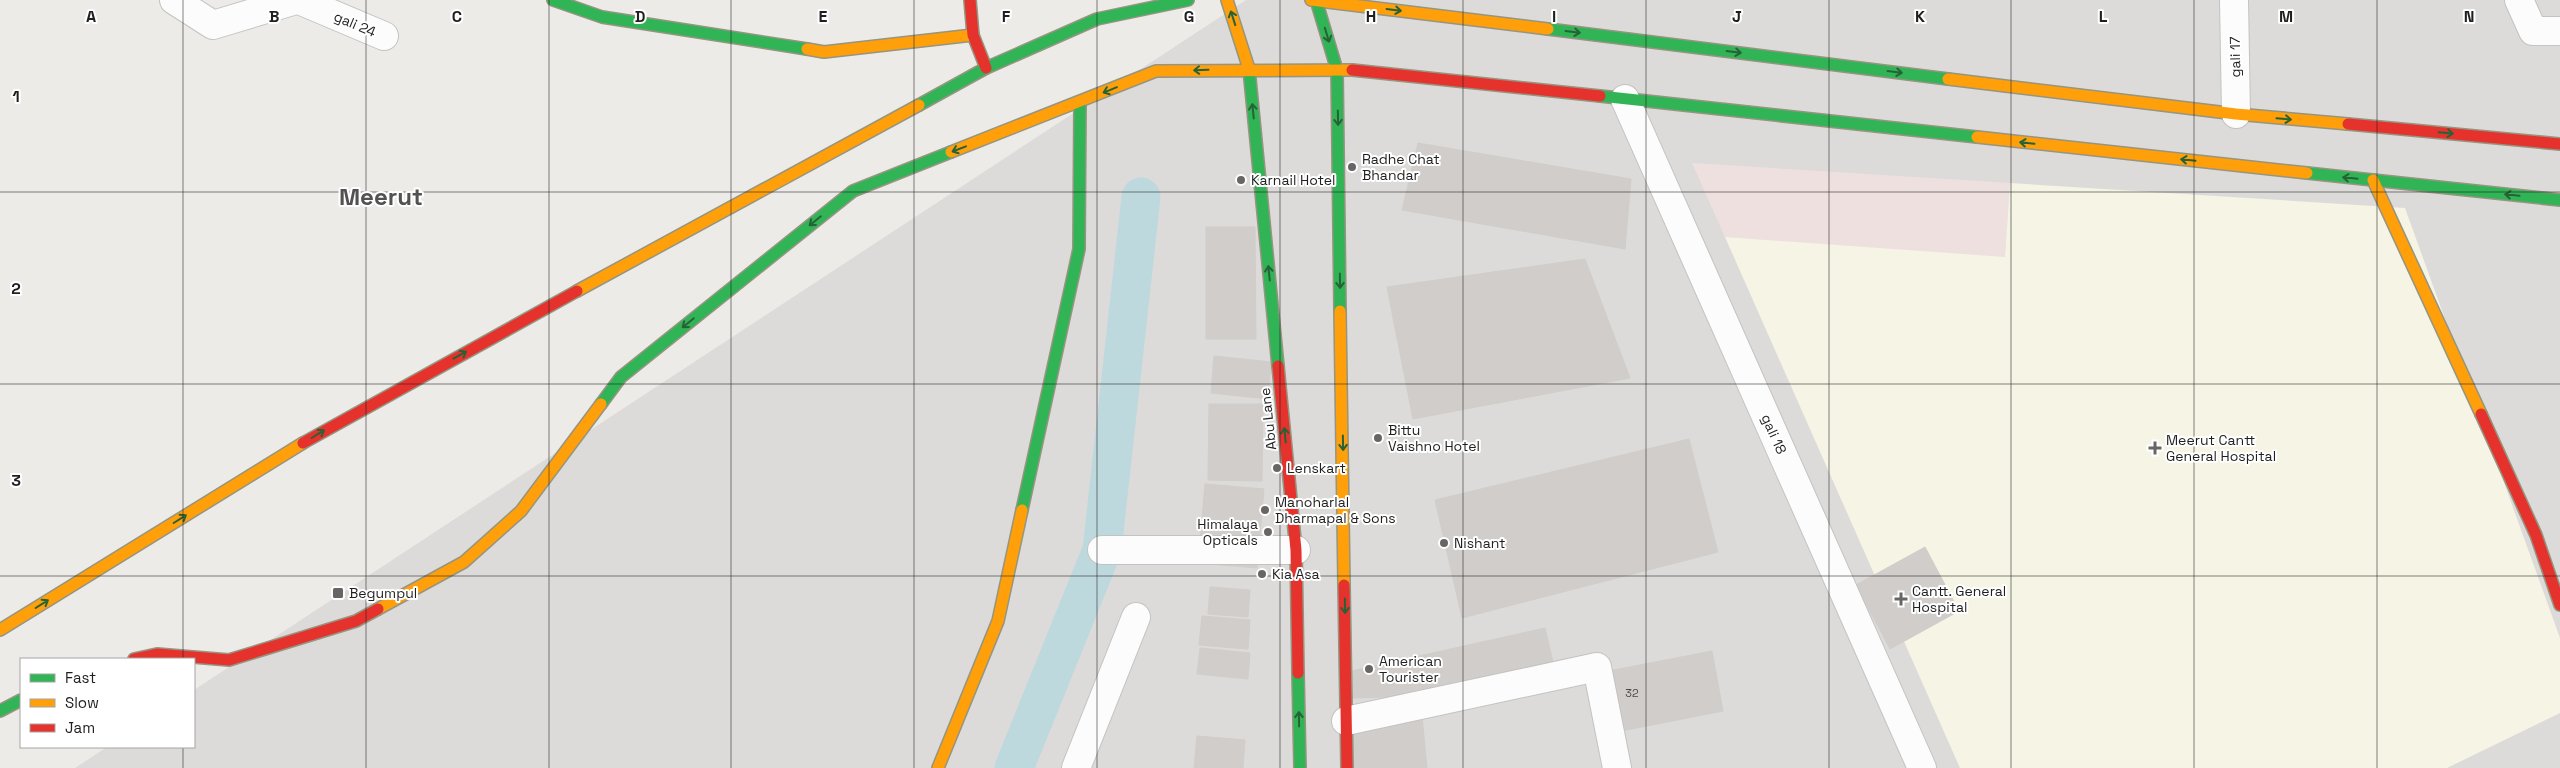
<svg xmlns="http://www.w3.org/2000/svg" width="2560" height="768" viewBox="0 0 2560 768" font-family="'Space Grotesk',sans-serif">
<style>
.residential{fill:#dcdbd9}
.commercial{fill:#eee0df}
.education{fill:#f6f4e5}
.lines{fill:none;stroke-linecap:round;stroke-linejoin:round}
.canal{stroke:#bed9de;stroke-width:39}
.building{fill:#d0cdcb;stroke:#d0cdca}
.street-casing{stroke:#c4c3c2;stroke-width:30}
.fast-casing{stroke:#959581;stroke-width:14}
.slow-casing{stroke:#959581;stroke-width:14}
.jam-casing{stroke:#959581;stroke-width:14}
.street{stroke:#fcfcfc;stroke-width:28}
.fast{stroke:#30b455;stroke-width:11}
.slow{stroke:#ff9f0a;stroke-width:11}
.jam{stroke:#e5322d;stroke-width:11}
.oneway{stroke:#276237}
.grid{fill:none;stroke:#1f1f1f;stroke-width:1;stroke-opacity:0.55}
.poi-dot{fill:#676665;stroke:#fff;stroke-width:2}
.labels{text-anchor:middle;dominant-baseline:central;stroke-width:4;stroke-linejoin:round;paint-order:stroke}
.number-label{font-size:11px;fill:#4b4a4a}
.street-label{font-size:14px;fill:#1f1f1f;stroke:#fff}
.poi-label{font-size:14px;fill:#1f1f1f;stroke:#fff;text-anchor:start}
.town-label{font-size:24px;font-weight:bold;fill:#525252;stroke:#fff}
.grid-label{font-size:16px;text-anchor:middle;font-weight:bold;fill:#1f1f1f;stroke:#fff;stroke-width:4;stroke-linejoin:round;paint-order:stroke}
</style>
<rect width="100%" height="100%" fill="#edebe8"/>
<path class="residential" d="M 1246,0 L 2560,0 L 2560,768 L 75,768 L 107,747 L 194,747 L 194,690 Z"/>
<path class="commercial" d="M 1692,163 L 2010,183 L 2005,258 L 1725,237 Z"/>
<path class="education" d="M 2010,183 L 2405,208 L 2560,638 L 2560,713 L 2447,768 L 1960,768 L 1725,237 L 2005,257 Z"/>
<g class="lines">
<path class="canal" d="M 1014,768 L 1102,550 L 1141,197"/>
</g>
<path class="building" d="M 1418,143 L 1631,179 L 1625,249 L 1402,210 Z
M 1206,227 L 1255,227 L 1256,339 L 1206,339 Z
M 1585,259 L 1630,378 L 1413,419 L 1387,287 Z
M 1214,356 L 1271,362 L 1268,399 L 1211,393 Z
M 1209,404 L 1263,404 L 1262,481 L 1208,480 Z
M 1689,439 L 1718,552 L 1462,618 L 1435,500 Z
M 1205,484 L 1264,489 L 1257,568 L 1198,563 Z
M 1925,547 L 1959,611 L 1890,649 L 1856,585 Z
M 1210,587 L 1250,590 L 1248,617 L 1208,614 Z
M 1202,616 L 1250,620 L 1248,649 L 1199,645 Z
M 1545,628 L 1555,671 L 1389,709 L 1389,697 L 1352,698 L 1347,672 Z
M 1200,648 L 1250,653 L 1248,679 L 1197,674 Z
M 1712,651 L 1723,711 L 1616,732 L 1604,672 Z
M 1422,716 L 1427,768 L 1352,768 L 1351,727 Z
M 1197,736 L 1245,740 L 1243,768 L 1194,768 Z"/>
<g class="lines">
<defs>
<path id="street" d="M 174,0 L 213,25 L 296,0
M 299,0 L 384,36
M 2234,0 L 2236,114
M 2519,0 L 2533,31 L 2560,31
M 1625,99 L 1922,768
M 1102,550 L 1296,550
M 1346,721 L 1597,667 L 1617,768
M 1076,768 L 1136,617"/>
<path id="fast" d="M 553,0 L 602,17 L 807,49
M 1316,0 L 1337,70
M 1548,29 L 1948,79
M 1249,69 L 1278,366
M 1337,70 L 1340,311
M 1600,96 L 1977,137
M 919,105 L 986,68 L 1097,19 L 1188,0
M 2307,173 L 2560,200
M 601,404 L 621,377 L 853,191 L 951,152
M 1022,510 L 1079,249 L 1080,102
M 1298,673 L 1300,768
M 0,711 L 21,700"/>
<path id="slow" d="M 1227,0 L 1249,69
M 1311,0 L 1548,29
M 807,49 L 824,52 L 973,35
M 1948,79 L 2236,114 L 2348,124
M 1977,137 L 2307,173
M 951,152 L 1156,71 L 1352,70
M 2373,180 L 2481,414
M 577,291 L 919,105
M 1340,311 L 1344,585
M 378,609 L 464,562 L 521,511 L 601,404
M 0,630 L 303,443
M 938,768 L 998,621 L 1022,510"/>
<path id="jam" d="M 970,0 L 973,35 L 986,68
M 1352,70 L 1600,96
M 2348,124 L 2560,144
M 1278,366 L 1296,550 L 1298,673
M 2481,414 L 2536,535 L 2560,605
M 303,443 L 577,291
M 1344,585 L 1347,768
M 134,659 L 157,654 L 229,660 L 356,621 L 378,609"/>
</defs>
<use href="#street" class="street-casing"/>
<use href="#fast" class="fast-casing"/>
<use href="#slow" class="slow-casing"/>
<use href="#jam" class="jam-casing"/>
<use href="#street" class="street"/>
<use href="#fast" class="fast"/>
<use href="#slow" class="slow"/>
<use href="#jam" class="jam"/>
</g>
<defs><path id="oneway-shaft" d="M-6 0H5M1.5-3L5.5 0L1.5 3" fill="none" stroke-width="1.6" stroke-linecap="round" stroke-linejoin="round" transform="scale(1.25)"/></defs>
<g class="oneway">
<use href="#oneway-shaft" transform="translate(1394 10) rotate(7)"/>
<use href="#oneway-shaft" transform="translate(1233 18) rotate(-108)"/>
<use href="#oneway-shaft" transform="translate(1573 32) rotate(7)"/>
<use href="#oneway-shaft" transform="translate(1327 35) rotate(73)"/>
<use href="#oneway-shaft" transform="translate(1734 52) rotate(7)"/>
<use href="#oneway-shaft" transform="translate(1201 70) rotate(178)"/>
<use href="#oneway-shaft" transform="translate(1895 72) rotate(7)"/>
<use href="#oneway-shaft" transform="translate(1110 90) rotate(158)"/>
<use href="#oneway-shaft" transform="translate(1253 111) rotate(-96)"/>
<use href="#oneway-shaft" transform="translate(1338 118) rotate(89)"/>
<use href="#oneway-shaft" transform="translate(2284 119) rotate(5)"/>
<use href="#oneway-shaft" transform="translate(2446 133) rotate(5)"/>
<use href="#oneway-shaft" transform="translate(2027 143) rotate(-174)"/>
<use href="#oneway-shaft" transform="translate(959 149) rotate(159)"/>
<use href="#oneway-shaft" transform="translate(2188 160) rotate(-174)"/>
<use href="#oneway-shaft" transform="translate(2350 178) rotate(-174)"/>
<use href="#oneway-shaft" transform="translate(2512 195) rotate(-174)"/>
<use href="#oneway-shaft" transform="translate(815 221) rotate(141)"/>
<use href="#oneway-shaft" transform="translate(1269 273) rotate(-96)"/>
<use href="#oneway-shaft" transform="translate(1340 281) rotate(89)"/>
<use href="#oneway-shaft" transform="translate(688 323) rotate(141)"/>
<use href="#oneway-shaft" transform="translate(460 355) rotate(-29)"/>
<use href="#oneway-shaft" transform="translate(318 434) rotate(-32)"/>
<use href="#oneway-shaft" transform="translate(1285 435) rotate(-96)"/>
<use href="#oneway-shaft" transform="translate(1343 443) rotate(89)"/>
<use href="#oneway-shaft" transform="translate(180 519) rotate(-32)"/>
<use href="#oneway-shaft" transform="translate(42 604) rotate(-32)"/>
<use href="#oneway-shaft" transform="translate(1345 606) rotate(89)"/>
<use href="#oneway-shaft" transform="translate(1299 719) rotate(-91)"/>
</g>
<path class="grid" d="M 183,0 L 183,659M 366,0 L 366,768M 549,0 L 549,768M 731,0 L 731,768M 914,0 L 914,768M 1097,0 L 1097,768M 1280,0 L 1280,768M 1463,0 L 1463,768M 1646,0 L 1646,768M 1829,0 L 1829,768M 2011,0 L 2011,768M 2194,0 L 2194,768M 2377,0 L 2377,768M 0,192 L 2560,192M 0,384 L 2560,384M 0,576 L 2560,576M 183,747 L 183,768"/>
<g class="poi-dot">
<circle cx="1352" cy="167" r="5"/>
<circle cx="1241" cy="180" r="5"/>
<circle cx="1378" cy="438" r="5"/>
<path d="M2152.5 440.5h5v5h5v5h-5v5h-5v-5h-5v-5h5z"/>
<circle cx="1277" cy="468" r="5"/>
<circle cx="1265" cy="510" r="5"/>
<circle cx="1268" cy="532" r="5"/>
<circle cx="1444" cy="543" r="5"/>
<circle cx="1262" cy="574" r="5"/>
<rect x="332" y="587" width="12" height="12" rx="2.5"/>
<path d="M1898.5 591.5h5v5h5v5h-5v5h-5v-5h-5v-5h5z"/>
<circle cx="1369" cy="669" r="5"/>
</g>
<g class="labels">
<g class="number-label">
<text x="1632" y="693">32</text>
</g>
<g class="street-label">
<text transform="translate(355 24) rotate(23)">gali 24</text>
<text transform="translate(2235 57) rotate(-91)">gali 17</text>
<text transform="translate(1268 419) rotate(-96)">Abu Lane</text>
<text transform="translate(1774 434) rotate(66)">gali 18</text>
</g>
<g class="poi-label">
<text x="1362" y="159">Radhe Chat<tspan x="1362" dy="16">Bhandar</tspan></text>
<text x="1251" y="180">Karnail Hotel</text>
<text x="1388" y="430">Bittu<tspan x="1388" dy="16">Vaishno Hotel</tspan></text>
<text x="2166" y="440">Meerut Cantt<tspan x="2166" dy="16">General Hospital</tspan></text>
<text x="1287" y="468">Lenskart</text>
<text x="1275" y="502">Manoharlal<tspan x="1275" dy="16">Dharmapal &amp; Sons</tspan></text>
<text x="1258" y="524" text-anchor="end">Himalaya<tspan x="1258" dy="16">Opticals</tspan></text>
<text x="1454" y="543">Nishant</text>
<text x="1272" y="574">Kia Asa</text>
<text x="1912" y="591">Cantt. General<tspan x="1912" dy="16">Hospital</tspan></text>
<text x="349" y="593">Begumpul</text>
<text x="1379" y="661">American<tspan x="1379" dy="16">Tourister</tspan></text>
</g>
<g class="town-label">
<text x="381" y="196">Meerut</text>
</g>
</g>
<g class="grid-label">
<text x="91" y="22">A</text>
<text x="274" y="22">B</text>
<text x="457" y="22">C</text>
<text x="640" y="22">D</text>
<text x="823" y="22">E</text>
<text x="1006" y="22">F</text>
<text x="1189" y="22">G</text>
<text x="1371" y="22">H</text>
<text x="1554" y="22">I</text>
<text x="1737" y="22">J</text>
<text x="1920" y="22">K</text>
<text x="2103" y="22">L</text>
<text x="2286" y="22">M</text>
<text x="2469" y="22">N</text>
<text x="16" y="102">1</text>
<text x="16" y="294">2</text>
<text x="16" y="486">3</text>
</g>
<rect x="20" y="658" width="175" height="90" fill="#ffffff" stroke="#a5a5a5"/>
<rect x="30" y="674" width="25" height="8" fill="#30b455" stroke="#a5a5a5"/>
<text x="65" y="683" font-size="15" fill="#1f1f1f">Fast</text>
<rect x="30" y="699" width="25" height="8" fill="#ff9f0a" stroke="#a5a5a5"/>
<text x="65" y="708" font-size="15" fill="#1f1f1f">Slow</text>
<rect x="30" y="724" width="25" height="8" fill="#e5322d" stroke="#a5a5a5"/>
<text x="65" y="733" font-size="15" fill="#1f1f1f">Jam</text>
</svg>
